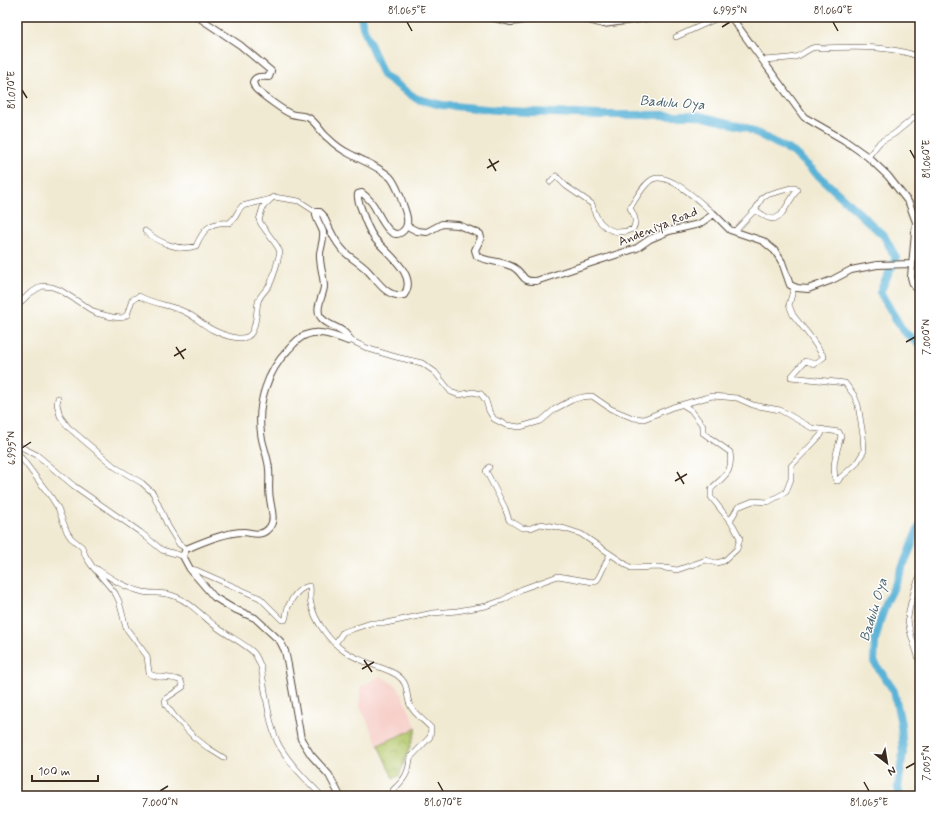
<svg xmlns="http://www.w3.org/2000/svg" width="937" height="813" viewBox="0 0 937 813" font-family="Mynerve,sans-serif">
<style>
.built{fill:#f7d0ca}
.park{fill:url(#park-crowns);stroke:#777844}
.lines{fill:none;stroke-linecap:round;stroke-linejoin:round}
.river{stroke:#5ab3d7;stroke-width:8}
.minor-casing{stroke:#564739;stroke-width:6}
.tertiary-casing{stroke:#564739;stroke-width:8}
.minor{stroke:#fff;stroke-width:5}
.tertiary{stroke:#fff;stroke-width:6}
.ticks{fill:none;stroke:#3b2a1e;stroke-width:1.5}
.labels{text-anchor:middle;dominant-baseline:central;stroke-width:3;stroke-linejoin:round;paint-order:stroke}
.street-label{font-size:13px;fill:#3b2a1e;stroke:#fff}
.water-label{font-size:14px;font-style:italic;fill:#476168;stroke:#fff}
.neatline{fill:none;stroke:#3b2a1e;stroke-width:1.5}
.ticks-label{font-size:10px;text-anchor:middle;fill:#3b2a1e}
</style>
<defs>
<pattern id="park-crowns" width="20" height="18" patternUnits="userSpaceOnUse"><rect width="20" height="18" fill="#b3c76b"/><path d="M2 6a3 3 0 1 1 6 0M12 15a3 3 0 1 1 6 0" fill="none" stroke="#93a257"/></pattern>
</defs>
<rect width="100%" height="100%" fill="#fff"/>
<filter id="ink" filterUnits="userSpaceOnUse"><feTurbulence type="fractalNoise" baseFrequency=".025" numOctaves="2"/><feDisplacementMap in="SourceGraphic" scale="8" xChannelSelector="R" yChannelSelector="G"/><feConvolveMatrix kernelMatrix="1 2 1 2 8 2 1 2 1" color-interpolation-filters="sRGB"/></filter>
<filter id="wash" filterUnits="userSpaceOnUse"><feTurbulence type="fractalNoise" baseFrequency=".012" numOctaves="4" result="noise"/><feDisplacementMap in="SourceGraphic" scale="16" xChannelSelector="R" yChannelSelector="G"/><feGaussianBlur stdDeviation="0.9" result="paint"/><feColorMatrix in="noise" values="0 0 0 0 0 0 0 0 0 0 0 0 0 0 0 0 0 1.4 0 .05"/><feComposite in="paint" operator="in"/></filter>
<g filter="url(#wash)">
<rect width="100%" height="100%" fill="#f1ead3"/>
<path class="built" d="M 381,676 L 399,688 L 417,728 L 378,745 L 360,706 L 360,687 Z"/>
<path class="park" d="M 417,728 L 399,776 L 393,778 L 378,745 Z"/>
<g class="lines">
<path class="river" d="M 361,17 L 363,27 L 383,75 L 417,99 L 442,105 L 508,111 L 599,115 L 696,115 L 745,127 L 793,152 L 884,236 L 896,258 L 880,292 L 903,331 L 920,345
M 900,796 L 898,787 L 903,753 L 901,724 L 894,691 L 874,662 L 875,641 L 880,621 L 887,601 L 897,581 L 920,524"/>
</g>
</g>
<g filter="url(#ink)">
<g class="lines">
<defs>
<path id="minor" d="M 676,37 L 720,17
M 763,60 C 774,59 785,59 795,57 C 804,55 811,44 821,48 C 855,47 888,45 920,57
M 868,157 L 880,142 L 894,134 L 920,113
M 550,182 L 556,176 L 566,186 L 592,204 C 596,224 612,238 633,229 C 637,221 635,216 630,208 C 635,200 644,183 653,179 C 670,172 702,204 714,214
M 145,231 C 158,242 179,252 196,246 C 203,230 210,221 229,223 C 238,217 236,212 242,206 L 271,199
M 735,231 L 755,210 L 768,218 L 774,219 L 781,215 L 797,190 L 795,188 L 791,188 L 766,195 L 762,198 L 755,210
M 17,311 L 20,303 L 29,294 L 42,286 L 52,287 L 60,290 L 96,313 L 112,317 L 122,318 L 127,315 L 132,300 L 139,296 C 153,304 170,305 185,312 C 196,317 203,325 213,330 C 223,335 246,344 252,332 C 257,322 256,312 258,302 C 260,294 267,290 270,284 C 275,274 277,262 280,252 L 277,246 L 261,224 L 259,220 L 263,207 L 271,199 L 274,197 L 280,198 L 299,201 L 316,212
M 350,340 L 369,349 L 396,357 L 422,363 L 435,372 L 451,392 L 459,395 L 473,392 L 481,394 L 486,401 L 489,411 L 494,419 L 506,425 L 520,427 L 541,421 L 555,409 L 572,400 L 582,397 L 592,396 L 611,409 L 633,418 L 644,419 L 673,407 L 712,396 L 737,398 L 753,405 L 780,410 L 812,428 L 839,432 L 841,436 C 837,452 831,465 836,481 L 838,481 L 840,478 L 856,464 L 864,451 L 863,435 L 858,405 L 854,395 L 845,383 L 791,377 L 805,361 L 815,364 L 824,357 L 809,335 L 793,315 L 789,305 L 794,287
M 58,398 L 57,404 L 60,416 L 68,427 L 115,467 L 142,483 L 153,493 L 168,526 L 179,544 L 186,549
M 17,445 L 37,455 L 74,486 L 140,532 L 162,550 L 183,556
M 17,452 L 51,497 L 58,508 L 67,532 L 71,538 L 82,547 L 86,557 L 92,566 L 115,593 L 119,601 L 126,628 L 147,656 L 149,673 C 157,680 171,675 181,681 L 183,687 L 165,699 L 166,705 L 175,717 L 194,737 L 208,748 L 224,758
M 489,467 L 486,471 L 505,508 L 509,520 L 522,528 L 531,528 L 541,524 L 566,529 L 581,534 L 631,568 L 659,567 L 677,570 L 706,560 L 716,563 L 724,561 L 737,549 L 740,538 L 733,525 L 711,497 L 711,489 C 725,475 733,473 730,452 L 703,433 L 703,426 L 691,410 L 683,405
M 730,521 L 738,507 L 753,501 L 768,502 L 786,492 L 791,479 L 791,466 L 821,435 L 823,429
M 97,569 C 112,579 125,588 143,592 C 153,594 164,592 174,596 C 191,602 204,618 218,628 C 230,637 244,643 254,653 C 257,657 259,662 261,667 C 265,688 269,729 280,747 C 291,765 307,781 322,796
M 190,569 L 196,570 L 260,598 L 282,620 L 285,620 C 287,616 286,612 288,607 C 292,598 299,587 310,586 C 311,592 309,598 311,604 C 315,621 329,641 344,651 C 351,656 359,659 366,662 C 375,666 390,670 397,675 C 410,684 405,694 410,705 C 414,714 424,720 431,728 L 430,737 L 410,758 C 409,773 404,780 393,790 L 393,796
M 920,576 C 915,585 909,608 908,618 C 908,633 917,649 920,664
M 335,644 L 343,632 L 353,629 L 371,623 L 386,623 L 433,613 L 457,611 L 486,606 L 503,600 L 522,589 L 558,576 L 593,582 L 597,580 L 599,577 L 610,554"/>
<path id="tertiary" d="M 198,17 L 240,45 L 271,71 L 269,77 C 263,77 256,75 253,82 C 254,85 254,88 257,90 C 262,95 285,112 291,114 C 297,116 304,115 309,118 C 317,123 321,133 328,138 C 334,144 342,150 350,154 C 363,161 378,166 390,177 C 395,182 398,191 401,198 C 403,207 412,222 404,230 C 391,245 379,214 374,206 C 371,201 367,197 362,193 L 358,194 C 357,199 359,203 361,208 C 364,218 369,231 375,239 C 386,253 419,275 404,295 C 386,298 378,281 367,270 C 361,264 354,260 348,255 C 336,245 329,228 323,215 L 320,212 L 316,212 C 315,219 321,225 323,232 C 324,240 321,246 320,253 C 319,264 324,276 324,287 C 323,296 315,308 320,316 C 326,327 344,326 350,340 L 348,341 C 333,335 314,327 299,339 C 295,342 292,346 288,350 C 267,372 257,403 261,433 C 262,445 268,456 269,469 C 270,479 268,489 270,499 C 271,508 276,521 269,528 C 262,537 253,533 244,532 C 226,532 203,542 186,549 L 183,556 L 190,569 L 214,597 L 232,608 L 255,618 L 280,641 L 285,651 L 288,665 L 301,739 L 311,755 L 329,775 L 340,796
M 491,17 L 511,22 L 542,17
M 578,17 L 603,24 L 654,17
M 731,17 L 804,117 L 844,140 L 868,157 L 888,176 L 909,203 L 916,222 L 911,277 C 912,283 914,288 920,292
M 407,226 L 417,231 L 427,232 L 442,224 L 458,225 L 480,234 L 481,238 L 475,250 L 477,256 C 488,263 505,260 516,269 C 525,276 522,282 536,281 L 637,248 L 650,239 L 669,231 L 699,224 L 714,214 L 730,230 L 763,241 L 775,251 L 782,262 L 790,285 L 797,288 L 808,289 L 832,280 L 851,270 L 877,265 L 912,264"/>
</defs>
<use href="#minor" class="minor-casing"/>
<use href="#tertiary" class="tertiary-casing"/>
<use href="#minor" class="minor"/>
<use href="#tertiary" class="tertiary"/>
</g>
</g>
<path class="ticks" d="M 407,22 L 412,31M 833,22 L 838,31M 722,27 L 730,22M 22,90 L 27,98M 910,150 L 915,159M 489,159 L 496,171M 487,168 L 499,161M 906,342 L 915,337M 176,347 L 184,359M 174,356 L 186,349M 22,448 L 31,442M 677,472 L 684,484M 675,481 L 687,474M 364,660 L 372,672M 362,669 L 374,662M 906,768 L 915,763M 438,782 L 443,791M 864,782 L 869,791M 160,791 L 168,786"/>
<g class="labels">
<g class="street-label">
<text transform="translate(658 227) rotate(-22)">Andeniya Road</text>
</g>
<g class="water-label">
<text transform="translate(672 103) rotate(4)">Badulu Oya</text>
<text transform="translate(874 610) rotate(-73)">Badulu Oya</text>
</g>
</g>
<rect width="937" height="813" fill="none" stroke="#fff" stroke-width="44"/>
<g transform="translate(887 763) rotate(149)" stroke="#ffffff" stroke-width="3" paint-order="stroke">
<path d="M0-3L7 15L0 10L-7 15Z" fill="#3b2a1e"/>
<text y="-6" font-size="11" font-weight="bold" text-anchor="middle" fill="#3b2a1e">N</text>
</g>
<path d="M32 775v6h66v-6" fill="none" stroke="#3b2a1e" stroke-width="2"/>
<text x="38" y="775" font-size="12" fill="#3b2a1e" stroke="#ffffff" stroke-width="3" paint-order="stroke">100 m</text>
<rect x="22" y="22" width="893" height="769" class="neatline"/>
<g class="ticks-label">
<text x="407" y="14">81.065°E</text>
<text x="730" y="14">6.995°N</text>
<text x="833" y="14">81.060°E</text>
<text transform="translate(11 90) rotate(-90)" y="4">81.070°E</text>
<text transform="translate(926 159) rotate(-90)" y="4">81.060°E</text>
<text transform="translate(926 337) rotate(-90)" y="4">7.000°N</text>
<text transform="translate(11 448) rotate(-90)" y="4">6.995°N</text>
<text transform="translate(926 763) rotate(-90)" y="4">7.005°N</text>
<text x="160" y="806">7.000°N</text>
<text x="443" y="806">81.070°E</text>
<text x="869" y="806">81.065°E</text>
</g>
</svg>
